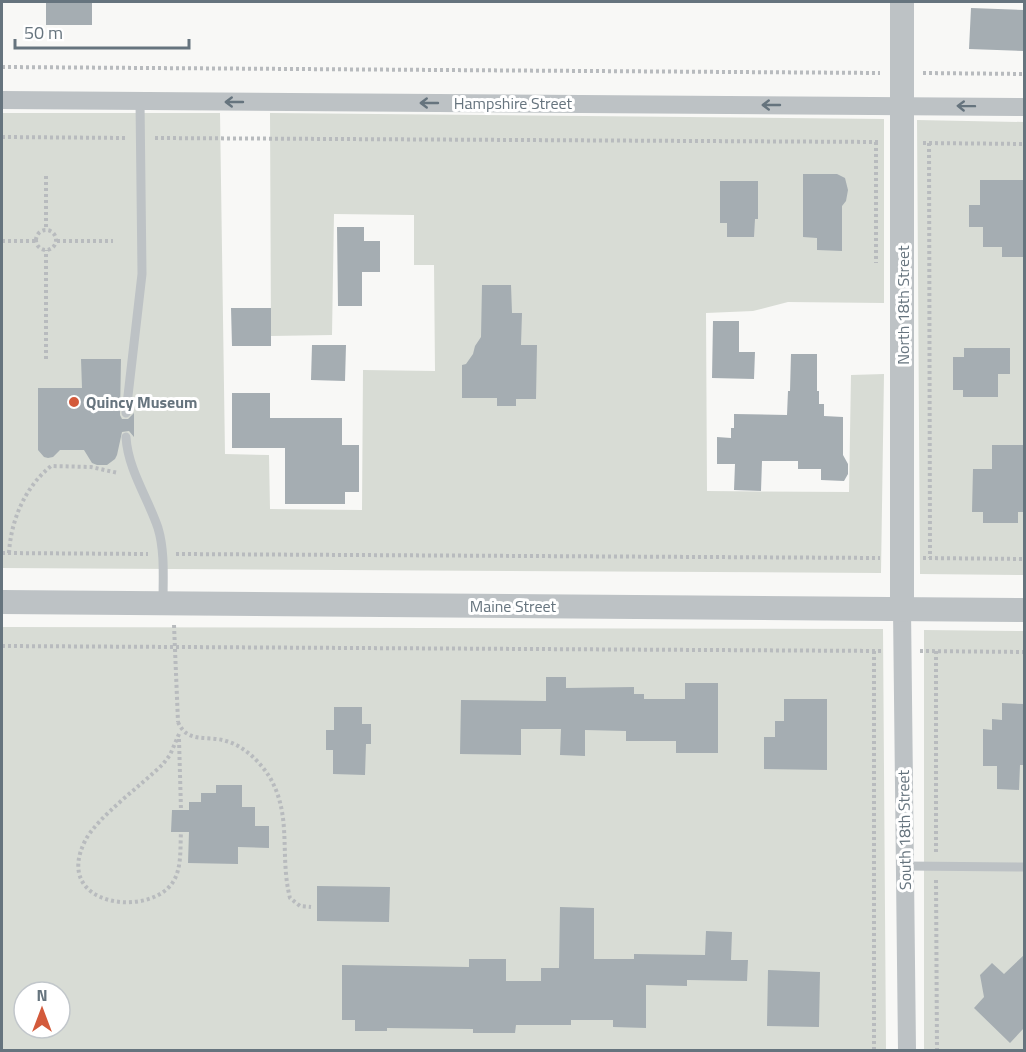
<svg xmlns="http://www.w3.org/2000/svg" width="1026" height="1052" viewBox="0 0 1026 1052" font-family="'Titillium Web',sans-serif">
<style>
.green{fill:#d8dcd5;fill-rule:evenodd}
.building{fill:#a5adb2}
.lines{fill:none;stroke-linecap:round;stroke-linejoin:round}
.path{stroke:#b8bbbe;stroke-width:4;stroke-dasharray:3 3;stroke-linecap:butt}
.service{stroke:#bdc2c5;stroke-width:9}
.minor{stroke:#bdc2c5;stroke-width:18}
.tertiary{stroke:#bdc2c5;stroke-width:24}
.oneway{stroke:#66747e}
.poi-dot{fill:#d35a3b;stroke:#fff;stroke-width:2}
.labels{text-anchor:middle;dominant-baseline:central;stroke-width:6;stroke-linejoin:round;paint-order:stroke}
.street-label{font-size:16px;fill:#66747e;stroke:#fff}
.poi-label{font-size:16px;font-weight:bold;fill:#66747e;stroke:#fff;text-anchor:start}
</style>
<rect width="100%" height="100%" fill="#f8f8f6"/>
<path class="green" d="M 2,113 L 220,113 L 225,454 L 269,455 L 270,509 L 362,510 L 363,370 L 435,371 L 434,265 L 414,265 L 414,215 L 334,214 L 332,335 L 271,336 L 270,113 L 884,119 L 884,303 L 788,302 L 753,311 L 706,313 L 707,491 L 849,492 L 851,375 L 884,374 L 881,573 L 2,568 Z
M 917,120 L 1024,122 L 1024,575 L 920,574 Z
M 2,627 L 883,629 L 886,1050 L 2,1050 ZM 24,992 L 60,992 L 60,1028 L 24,1028 Z
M 924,630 L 1024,631 L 1024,1050 L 924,1050 Z"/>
<path class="building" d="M 46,2 L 92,2 L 92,25 L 46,25 Z
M 971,8 L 1024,10 L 1024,51 L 969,49 Z
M 803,174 L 837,174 L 845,178 L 848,190 L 846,201 L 842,206 L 842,251 L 817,250 L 817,238 L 803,237 Z
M 980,180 L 1024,180 L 1024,257 L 1002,257 L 1002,247 L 983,247 L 983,227 L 969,227 L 969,205 L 980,205 Z
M 720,181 L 758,181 L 758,219 L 755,219 L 754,237 L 727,237 L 727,223 L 720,223 Z
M 337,227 L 364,227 L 364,241 L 380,241 L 380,272 L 362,272 L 362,306 L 338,306 Z
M 482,285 L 511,285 L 512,313 L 522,313 L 521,345 L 537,345 L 536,399 L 516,399 L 516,406 L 497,406 L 497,398 L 462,398 L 462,365 L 466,364 L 473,354 L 475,346 L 481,337 Z
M 231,308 L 271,308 L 271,346 L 232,346 Z
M 713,321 L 739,321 L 739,352 L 755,352 L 754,379 L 712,378 Z
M 312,345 L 346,345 L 345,381 L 311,380 Z
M 964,348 L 1010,348 L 1010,374 L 998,374 L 998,397 L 963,397 L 963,390 L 953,390 L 953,357 L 964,357 Z
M 791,354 L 817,354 L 817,391 L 819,391 L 819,404 L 824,404 L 824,416 L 843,417 L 843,455 L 848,464 L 848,474 L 844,481 L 821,480 L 821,469 L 798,469 L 798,461 L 762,461 L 761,491 L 734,490 L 735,464 L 717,464 L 717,437 L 731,438 L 731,428 L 734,428 L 734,414 L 787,415 L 788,391 L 790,391 Z
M 81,359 L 121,359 L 120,415 L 122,419 L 128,419 L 134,413 L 134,437 L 129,431 L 122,432 L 117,455 L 115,459 L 107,465 L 97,465 L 92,463 L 84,450 L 60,450 L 53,457 L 48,458 L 44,457 L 38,450 L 38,388 L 82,388 Z
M 232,393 L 270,393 L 270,418 L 342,418 L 342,445 L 359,445 L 359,492 L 345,492 L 345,504 L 285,504 L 285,448 L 232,448 Z
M 992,445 L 1024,445 L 1024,512 L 1018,512 L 1018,523 L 983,523 L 983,512 L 972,512 L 973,469 L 992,469 Z
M 546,677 L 566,677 L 566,688 L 634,687 L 634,694 L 644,694 L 644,699 L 685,699 L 685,683 L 718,683 L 718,753 L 676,753 L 676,741 L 626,741 L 626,731 L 585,730 L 585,756 L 560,755 L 561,729 L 521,729 L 521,755 L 460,754 L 461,700 L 546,701 Z
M 784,699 L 827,699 L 827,770 L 764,769 L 764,737 L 775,737 L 775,721 L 784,721 Z
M 1002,703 L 1024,704 L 1024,765 L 1020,765 L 1019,790 L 997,789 L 997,766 L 983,766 L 983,729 L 992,730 L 992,719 L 1002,720 Z
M 334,707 L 362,707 L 362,724 L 371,724 L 371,744 L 366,744 L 365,775 L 333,774 L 333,750 L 326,750 L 326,730 L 334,730 Z
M 216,785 L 242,785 L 242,807 L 255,807 L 255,826 L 269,826 L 269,848 L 238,847 L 238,864 L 188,863 L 189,832 L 171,832 L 172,810 L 189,810 L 189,802 L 201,802 L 201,793 L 216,793 Z
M 317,886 L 390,887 L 389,922 L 317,921 Z
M 560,907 L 594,908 L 594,959 L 634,959 L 634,954 L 705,955 L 706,931 L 732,932 L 731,960 L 748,960 L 747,981 L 687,980 L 687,986 L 646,985 L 646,1028 L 613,1027 L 613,1020 L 571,1020 L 571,1025 L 516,1025 L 515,1033 L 473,1033 L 473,1029 L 387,1028 L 387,1031 L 355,1031 L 355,1020 L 342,1020 L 342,965 L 469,967 L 469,959 L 506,959 L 506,981 L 541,981 L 541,968 L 559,968 Z
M 1024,955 L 1024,1028 L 1010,1043 L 974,1008 L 984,997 L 980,975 L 992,963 L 1004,974 Z
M 768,970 L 820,972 L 819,1027 L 767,1026 Z"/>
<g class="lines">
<path class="path" d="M 2,67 L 880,73
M 923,73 L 1024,74
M 2,137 L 127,138
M 155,138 L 880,142
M 876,142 L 876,263
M 923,143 L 1024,144
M 929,143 L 930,558
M 46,176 L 46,230
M36 240a10 10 0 1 1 20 0a10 10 0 1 1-20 0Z
M 2,241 L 36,241
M 57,241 L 113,241
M 46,359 L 46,250
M 2,553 L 148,554
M 9,553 C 11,520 25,487 51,466 L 91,467 L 118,473
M 176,554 L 880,558
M 923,558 L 1024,559
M 174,625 L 178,722
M 2,646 L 883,651
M 920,651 L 1024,652
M 936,651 L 936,852
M 178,722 C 187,744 208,735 226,741 C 244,746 259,761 269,776 C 293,816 279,855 290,898 L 300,906 L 311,907
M 179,734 L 170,755 L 163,764 C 142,785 97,817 85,841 C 52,907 150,918 173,882 C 182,868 180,848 181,832
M 179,739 L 181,810
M 936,880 L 937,1050
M 874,1050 L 874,651"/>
<path class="service" d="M 126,413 L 142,274 L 140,101
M 126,437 C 128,470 148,498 158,528 C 165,551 163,578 163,602
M 905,866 L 1024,867"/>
<path class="minor" d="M 2,100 L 1024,107
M 902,609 L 907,1050"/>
<path class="tertiary" d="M 902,2 L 902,609
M 2,602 L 1024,610"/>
</g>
<defs><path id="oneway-shaft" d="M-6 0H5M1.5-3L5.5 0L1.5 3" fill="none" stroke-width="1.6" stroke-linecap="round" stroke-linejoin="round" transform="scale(1.5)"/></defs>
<g class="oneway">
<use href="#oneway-shaft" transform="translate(234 102) rotate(-180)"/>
<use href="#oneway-shaft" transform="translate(429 103) rotate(-180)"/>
<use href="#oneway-shaft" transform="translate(771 105) rotate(-180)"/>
<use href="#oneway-shaft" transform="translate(966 106) rotate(-179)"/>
</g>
<circle class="poi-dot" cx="74" cy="402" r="6"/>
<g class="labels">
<g class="street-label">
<text x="513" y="103">Hampshire Street</text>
<text transform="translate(903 305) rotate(-90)">North 18th Street</text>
<text x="513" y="606">Maine Street</text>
<text transform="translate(904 830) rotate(-91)">South 18th Street</text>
</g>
<g class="poi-label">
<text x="86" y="402">Quincy Museum</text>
</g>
</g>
<rect width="1026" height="1052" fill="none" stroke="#66747e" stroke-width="6"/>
<g transform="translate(42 1010)"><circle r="28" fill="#ffffff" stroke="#c2c7cb" stroke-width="1.5"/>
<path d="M0-4.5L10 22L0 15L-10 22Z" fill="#d35a3b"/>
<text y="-9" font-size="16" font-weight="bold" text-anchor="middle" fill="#66747e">N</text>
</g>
<path d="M15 39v9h174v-9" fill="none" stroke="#66747e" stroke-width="3"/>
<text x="24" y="39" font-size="18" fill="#66747e" stroke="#ffffff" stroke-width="4.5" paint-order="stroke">50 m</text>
</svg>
